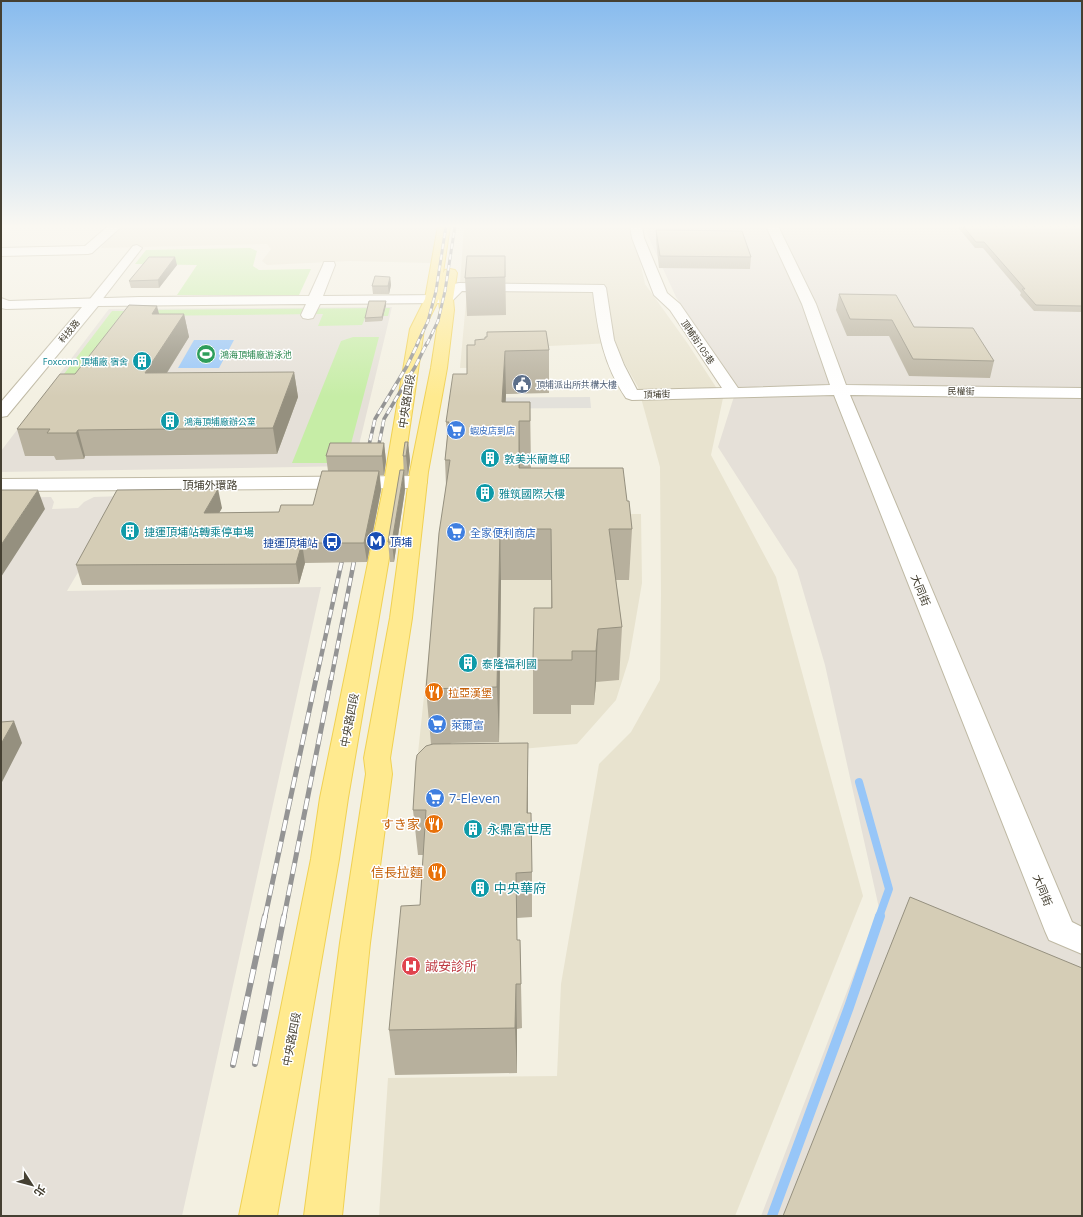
<svg xmlns="http://www.w3.org/2000/svg" width="1083" height="1217" viewBox="0 0 1083 1217" font-family="'Open Sans','Noto Sans TC','Noto Sans JP',sans-serif">
<style>
.residential{fill:#e8e3cf}
.industrial{fill:#e5e0d8}
.green{fill:#c6eda6}
.parking{fill:#e3e1db}
.water{fill:#97c6f8}
.lines{fill:none;stroke-linecap:round;stroke-linejoin:round}
.stream-far1{stroke:#97c6f8;stroke-width:8}
.stream{stroke:#97c6f8;stroke-width:10}
.pedestrian-casing{stroke:#bfb9a4;stroke-width:2}
.minor-casing{stroke:#bfb9a4;stroke-width:2}
.primary-casing{stroke:#f0d153;stroke-width:2}
.pedestrian{fill:#fff;fill-rule:evenodd}
.minor{fill:#fff;fill-rule:evenodd}
.primary{fill:#ffea8f;fill-rule:evenodd}
.rail-far4-casing{stroke:#949494;stroke-width:3}
.rail-far3-casing{stroke:#949494;stroke-width:3.5}
.rail-far2-casing{stroke:#949494;stroke-width:4.5}
.rail-far1-casing{stroke:#949494;stroke-width:5}
.rail-casing{stroke:#949494;stroke-width:6}
.rail-far4{stroke:#fff;stroke-width:2;stroke-dasharray:5.5;stroke-linecap:butt}
.rail-far3{stroke:#fff;stroke-width:2.5;stroke-dasharray:7;stroke-linecap:butt}
.rail-far2{stroke:#fff;stroke-width:3;stroke-dasharray:8;stroke-linecap:butt}
.rail-far1{stroke:#fff;stroke-width:3.5;stroke-dasharray:11;stroke-linecap:butt}
.rail{stroke:#fff;stroke-width:4.5;stroke-dasharray:14;stroke-linecap:butt}
.wall{fill:#b7b09d}
.shaded-wall{fill:#95907f}
.building{fill:#d5cdb6;stroke:#95907f}
.labels{text-anchor:middle;dominant-baseline:central;stroke-width:3;stroke-linejoin:round;paint-order:stroke}
.far-street-label{font-size:9px;fill:#454032;stroke:#fff}
.far-leisure-label{font-size:9px;fill:#27864d;stroke:#fff;text-anchor:start}
.far-culture-label{font-size:9px;fill:#0d838f;stroke:#fff;text-anchor:end}
.far-service-label{font-size:9px;fill:#4e5e75;stroke:#fff;text-anchor:start}
.far-shop-label{font-size:9px;fill:#366cbe;stroke:#fff;text-anchor:start}
.street-label{font-size:11px;fill:#454032;stroke:#fff}
.culture-label{font-size:11px;fill:#0d838f;stroke:#fff;text-anchor:start}
.shop-label{font-size:11px;fill:#366cbe;stroke:#fff;text-anchor:start}
.transit-label{font-size:11px;fill:#164399;stroke:#fff;text-anchor:start}
.food-label{font-size:11px;fill:#c56008;stroke:#fff;text-anchor:start}
.near-shop-label{font-size:13px;fill:#366cbe;stroke:#fff;text-anchor:start}
.near-food-label{font-size:13px;fill:#c56008;stroke:#fff;text-anchor:end}
.near-culture-label{font-size:13px;fill:#0d838f;stroke:#fff;text-anchor:start}
.near-health-label{font-size:13px;fill:#be3a42;stroke:#fff;text-anchor:start}
</style>
<rect width="100%" height="100%" fill="#f3f0e2"/>
<path class="residential" d="M 121,226 L 438,226 L 431,263 L 350,261 L 267,265 L 262,261 L 271,249 L 267,244 L 101,248 L 107,238 Z
M 464,226 L 632,226 L 645,284 L 688,344 L 723,398 L 711,455 L 776,577 L 863,896 L 735,1216 L 379,1216 L 388,1078 L 557,1076 L 561,984 L 599,764 L 631,732 L 660,680 L 661,594 L 660,467 L 638,387 L 613,343 L 528,347 L 529,367 L 460,368 L 467,291 L 460,285 Z
M 641,514 L 642,583 L 629,659 L 616,700 L 577,744 L 510,750 L 418,753 L 436,582 L 447,515 Z"/>
<path class="industrial" d="M 645,226 L 1082,226 L 1082,1216 L 761,1216 L 879,908 L 825,665 L 797,570 L 718,447 L 737,387 L 676,297 L 648,236 Z
M 392,307 L 354,466 L 1,472 L 1,451 L 109,309 Z
M 123,496 L 67,591 L 321,587 L 182,1216 L 1,1216 L 1,498 L 51,497 L 54,502 L 52,509 L 78,508 L 84,502 L 94,497 Z"/>
<path class="green" d="M 250,248 L 257,251 L 253,266 L 259,270 L 311,269 L 299,295 L 177,295 L 197,265 L 135,264 L 146,250 Z
M 390,308 L 388,316 L 366,316 L 362,325 L 318,326 L 323,314 L 138,316 L 141,310 Z
M 112,311 L 126,311 L 67,390 L 51,391 Z
M 353,337 L 379,337 L 346,463 L 292,463 L 341,341 Z"/>
<path class="parking" d="M 590,397 L 591,408 L 456,409 L 457,398 Z"/>
<path class="water" d="M 194,340 L 234,340 L 219,368 L 178,368 Z"/>
<g class="lines">
<path class="stream-far1" d="M 859,782 L 889,889 L 879,917"/>
<path class="stream" d="M 772,1216 L 849,1007 L 880,916"/>
<defs>
<path id="pedestrian" d="M 137,245 L 142,248 L 98,305 L 90,305 L 88,302 L 90,299 L 133,246 Z"/>
<path id="minor" d="M 108,226 L 122,226 L 92,253 L 88,254 L 1,256 L 1,248 L 85,246 Z
M 630,226 L 642,226 L 644,238 L 667,293 L 680,304 L 738,388 L 830,385 L 802,304 L 766,226 L 778,226 L 816,304 L 846,385 L 1082,388 L 1082,398 L 850,395 L 1072,922 L 1082,927 L 1082,954 L 1049,940 L 1045,931 L 834,395 L 632,400 L 626,398 C 603,364 598,332 593,292 L 462,291 L 451,302 L 446,303 L 320,304 L 313,318 L 308,319 L 303,318 L 301,315 L 306,304 L 98,306 L 7,416 L 1,417 L 1,402 L 82,307 L 6,309 L 1,308 L 1,298 L 9,301 L 139,297 L 309,296 L 323,265 L 324,262 L 334,262 L 335,265 L 323,296 L 442,295 L 454,284 L 459,283 L 604,285 L 606,288 L 614,340 L 624,365 L 637,390 L 722,388 L 670,310 L 654,295 L 632,238 Z
M 418,476 L 425,478 L 427,482 L 425,486 L 418,488 L 1,491 L 1,479 Z"/>
<path id="primary" d="M 438,226 L 450,226 L 439,299 L 424,329 L 400,494 L 348,798 L 339,859 L 277,1216 L 239,1216 L 311,859 L 320,798 L 382,494 L 410,329 L 425,299 Z
M 450,269 L 455,270 L 457,273 L 453,299 L 454,310 L 447,368 L 428,472 L 412,618 L 390,758 L 392,774 L 370,943 L 342,1216 L 304,1216 L 340,943 L 366,774 L 364,758 L 390,618 L 410,472 L 431,368 L 440,310 L 439,299 L 443,273 L 445,270 Z"/>
</defs>
<use href="#pedestrian" class="pedestrian-casing"/>
<use href="#minor" class="minor-casing"/>
<use href="#primary" class="primary-casing"/>
<use href="#pedestrian" class="pedestrian"/>
<use href="#minor" class="minor"/>
<use href="#primary" class="primary"/>
<defs>
<path id="rail-far4" d="M 417,344 L 428,321 L 436,291 L 446,226
M 427,344 L 438,321 L 445,291 L 455,226"/>
<path id="rail-far3" d="M 367,454 L 375,419 L 407,366 L 418,343
M 377,454 L 384,419 L 415,367 L 427,343"/>
<path id="rail-far2" d="M 316,680 L 344,551
M 331,680 L 356,551"/>
<path id="rail-far1" d="M 265,917 L 316,679
M 284,917 L 331,679"/>
<path id="rail" d="M 255,1064 L 284,916
M 233,1065 L 265,916"/>
</defs>
<use href="#rail-far4" class="rail-far4-casing"/>
<use href="#rail-far3" class="rail-far3-casing"/>
<use href="#rail-far2" class="rail-far2-casing"/>
<use href="#rail-far1" class="rail-far1-casing"/>
<use href="#rail" class="rail-casing"/>
<use href="#rail-far4" class="rail-far4"/>
<use href="#rail-far3" class="rail-far3"/>
<use href="#rail-far2" class="rail-far2"/>
<use href="#rail-far1" class="rail-far1"/>
<use href="#rail" class="rail"/>
</g>
<path class="wall" d="M 957,226 L 1082,226 L 1082,312 L 1034,311 L 1020,295 L 1021,293 L 983,248 L 975,248 Z
M 656,230 L 751,257 L 750,269 L 659,268 L 656,241 Z
M 505,256 L 506,315 L 467,316 L 465,278 Z
M 177,265 L 159,288 L 131,288 L 129,281 Z
M 390,277 L 391,285 L 389,294 L 373,294 L 372,286 Z
M 839,294 L 914,327 L 994,361 L 990,378 L 909,376 L 889,336 L 847,336 L 836,310 Z
M 386,301 L 386,305 L 382,321 L 365,322 L 365,318 Z
M 159,314 L 184,314 L 189,337 L 167,373 L 294,372 L 298,397 L 277,454 L 85,456 L 84,459 L 56,460 L 54,456 L 25,456 L 17,429 L 75,374 Z
M 467,345 L 549,350 L 549,393 L 506,394 L 505,402 L 530,402 L 531,468 L 627,501 L 632,529 L 629,580 L 616,580 L 622,627 L 619,680 L 596,682 L 594,705 L 571,705 L 571,714 L 533,714 L 533,660 L 551,608 L 551,580 L 501,580 L 499,742 L 450,743 L 528,787 L 528,813 L 532,872 L 532,917 L 517,918 L 517,940 L 520,940 L 522,1028 L 517,1029 L 517,1073 L 395,1075 L 389,1030 L 420,905 L 423,855 L 418,855 L 413,810 L 431,744 L 426,689 L 446,485 L 445,460 L 447,438 L 446,422 L 467,374 Z
M 408,442 L 410,461 L 408,475 L 404,475 L 403,456 Z
M 384,443 L 386,461 L 384,475 L 380,475 L 381,490 L 367,562 L 305,563 L 299,584 L 82,585 L 76,565 L 222,508 L 219,513 L 279,512 L 313,505 L 328,471 L 326,456 Z
M 405,490 L 394,562 L 390,562 L 388,542 Z"/>
<path class="shaded-wall" d="M 175,257 L 177,265 L 159,288 L 158,280 Z
M 390,277 L 391,285 L 389,294 L 388,286 Z
M 386,301 L 386,305 L 382,321 L 382,317 Z
M 157,306 L 163,329 L 152,314 Z
M 184,314 L 189,337 L 151,398 L 145,373 Z
M 505,351 L 506,394 L 504,448 L 502,402 Z
M 294,372 L 298,397 L 277,454 L 273,428 Z
M 519,421 L 520,468 L 519,468 Z
M 78,430 L 85,456 L 84,459 L 76,433 Z
M 408,442 L 410,461 L 408,475 L 406,456 Z
M 384,443 L 386,461 L 384,475 L 382,456 Z
M 404,470 L 405,490 L 394,562 L 392,542 Z
M 379,471 L 381,490 L 367,562 L 364,543 Z
M 218,489 L 222,508 L 208,532 L 204,513 Z
M 38,490 L 45,509 L 1,577 L 1,545 Z
M 500,529 L 501,580 L 499,742 L 497,687 Z
M 302,543 L 305,563 L 299,584 L 296,564 Z
M 598,629 L 596,682 L 594,705 L 596,651 Z
M 14,721 L 22,743 L 1,784 L 1,744 Z
M 528,743 L 528,787 L 527,858 L 527,813 Z
M 516,984 L 517,1029 L 517,1073 L 515,1028 Z"/>
<path class="building" d="M 963,226 L 1082,226 L 1082,306 L 1036,305 L 1022,289 L 1025,289 L 984,242 L 976,242 Z
M 656,230 L 742,231 L 751,257 L 660,256 Z
M 467,256 L 505,256 L 505,277 L 465,278 Z
M 149,257 L 175,257 L 158,280 L 129,281 Z
M 375,276 L 390,277 L 388,286 L 372,286 Z
M 839,294 L 896,295 L 914,327 L 973,328 L 994,361 L 913,359 L 892,320 L 850,319 Z
M 369,301 L 386,301 L 382,317 L 365,318 Z
M 129,305 L 157,306 L 152,314 L 184,314 L 145,373 L 294,372 L 273,428 L 78,430 L 76,433 L 47,433 L 50,429 L 17,429 L 60,374 L 75,374 Z
M 546,331 L 549,350 L 505,351 L 502,402 L 530,402 L 530,421 L 519,421 L 519,468 L 623,468 L 627,501 L 629,501 L 632,529 L 609,529 L 622,627 L 598,629 L 596,651 L 572,651 L 572,660 L 533,660 L 534,608 L 552,608 L 551,529 L 500,529 L 497,687 L 426,689 L 439,533 L 450,460 L 445,460 L 449,422 L 446,422 L 453,374 L 467,374 L 467,345 L 475,345 L 475,340 L 485,339 L 485,337 L 487,337 L 487,332 Z
M 405,442 L 408,442 L 406,456 L 403,456 Z
M 330,443 L 384,443 L 382,456 L 326,456 Z
M 400,470 L 404,470 L 392,542 L 388,542 Z
M 322,471 L 379,471 L 364,543 L 302,543 L 296,564 L 76,565 L 117,490 L 218,489 L 204,513 L 279,512 L 281,505 L 313,505 Z
M 1,490 L 38,490 L 1,545 Z
M 14,721 L 1,744 L 1,722 Z
M 528,743 L 527,813 L 531,813 L 532,872 L 516,873 L 517,940 L 520,940 L 521,984 L 516,984 L 515,1028 L 389,1030 L 401,906 L 420,905 L 426,810 L 413,810 L 416,761 L 417,755 L 426,746 L 433,744 Z
M 910,897 L 1082,968 L 1082,1216 L 783,1216 Z"/>
<linearGradient id="sky" x2="0" y2="1"><stop stop-color="#87bbee"/><stop offset="0.57" stop-color="#faf8f2"/><stop offset="1" stop-color="#faf8f2" stop-opacity="0"/></linearGradient>
<rect width="1083" height="397" fill="url(#sky)"/>
<defs>
<symbol id="stadium-disc" viewBox="-11 -11 22 22"><circle r="9.5" fill="#2e9e5b" stroke="#fff"/><path d="M0-5a6.5 5 0 1 0 0 10a6.5 5 0 1 0 0-10ZM-3.5-1.8h7v3.6h-7Z" fill="#fff"/></symbol>
<symbol id="building-disc" viewBox="-11 -11 22 22"><circle r="9.5" fill="#0f9aa8" stroke="#fff"/><path d="M-4-6H4V6H1V3H-1V6H-4ZM-2.5-4.3h1.7v1.8h-1.7ZM.8-4.3h1.7v1.8H.8ZM-2.5-1h1.7V.8h-1.7ZM.8-1h1.7V.8H.8Z" fill="#fff"/></symbol>
<symbol id="civic-disc" viewBox="-11 -11 22 22"><circle r="9.5" fill="#5c6f8a" stroke="#fff"/><path d="M-.6-6.5H3V-4.5H.6V-3L4-1V1h2V6H-6V1h2V-1L-.6-3ZM-1.2 2.5V6h2.4V2.5Z" fill="#fff"/></symbol>
<symbol id="supermarket-disc" viewBox="-11 -11 22 22"><circle r="9.5" fill="#3f7fe0" stroke="#fff"/><path d="M-6-5.5h2.5l.6 2H6L4.5 2H-2.5L-4.4-4H-6ZM-1.5 3.2a1.3 1.3 0 1 0 .1 0ZM3 3.2a1.3 1.3 0 1 0 .1 0Z" fill="#fff"/></symbol>
<symbol id="metro-disc" viewBox="-11 -11 22 22"><circle r="9.5" fill="#1a4fb4" stroke="#fff"/><path d="M-5.5 5V-5H-3L0 0L3-5H5.5V5H3V-.5L0 4L-3-.5V5Z" fill="#fff"/></symbol>
<symbol id="bus-disc" viewBox="-11 -11 22 22"><circle r="9.5" fill="#1a4fb4" stroke="#fff"/><path d="M-5-6H5V4H4V6H2V4H-2V6H-4V4H-5ZM-3.5-4V0h7V-4ZM-3.5 1.2v1.5H-2V1.2ZM2 1.2v1.5H3.5V1.2Z" fill="#fff"/></symbol>
<symbol id="restaurant-disc" viewBox="-11 -11 22 22"><circle r="9.5" fill="#e8710a" stroke="#fff"/><path d="M-5-6h1v4h1v-4h1v4h1v-4h1v5L-1.5 .5V6h-2V.5L-5-1ZM5-6V6H3V1.5H1.5Q1.5-4 5-6Z" fill="#fff"/></symbol>
<symbol id="hospital-disc" viewBox="-11 -11 22 22"><circle r="9.5" fill="#e0444e" stroke="#fff"/><path d="M-5-5h3v3.5h4V-5h3V5h-3V1.5h-4V5h-3Z" fill="#fff"/></symbol>
</defs>
<g fill-rule="evenodd">
<use href="#stadium-disc" x="195" y="343" width="22" height="22"/>
<use href="#building-disc" x="131" y="350" width="22" height="22"/>
<use href="#civic-disc" x="511" y="373" width="22" height="22"/>
<use href="#building-disc" x="159" y="410" width="22" height="22"/>
<use href="#supermarket-disc" x="445" y="419" width="22" height="22"/>
<use href="#building-disc" x="479" y="447" width="22" height="22"/>
<use href="#building-disc" x="474" y="482" width="22" height="22"/>
<use href="#building-disc" x="119" y="520" width="22" height="22"/>
<use href="#supermarket-disc" x="445" y="521" width="22" height="22"/>
<use href="#metro-disc" x="365" y="530" width="22" height="22"/>
<use href="#bus-disc" x="321" y="531" width="22" height="22"/>
<use href="#building-disc" x="457" y="652" width="22" height="22"/>
<use href="#restaurant-disc" x="423" y="681" width="22" height="22"/>
<use href="#supermarket-disc" x="426" y="713" width="22" height="22"/>
<use href="#supermarket-disc" x="424" y="787" width="22" height="22"/>
<use href="#restaurant-disc" x="423" y="813" width="22" height="22"/>
<use href="#building-disc" x="462" y="818" width="22" height="22"/>
<use href="#restaurant-disc" x="426" y="861" width="22" height="22"/>
<use href="#building-disc" x="469" y="877" width="22" height="22"/>
<use href="#hospital-disc" x="400" y="955" width="22" height="22"/>
</g>
<g class="labels">
<g class="far-street-label">
<text transform="translate(69 331) rotate(-50)">科技路</text>
<text transform="translate(698 342) rotate(56)">頂埔街105巷</text>
<text transform="translate(961 391) rotate(1)">民權街</text>
<text transform="translate(657 394) rotate(-2)">頂埔街</text>
</g>
<g class="far-leisure-label">
<text x="220" y="354">鴻海頂埔廠游泳池</text>
</g>
<g class="far-culture-label">
<text x="128" y="361">Foxconn 頂埔廠 宿舍</text>
<text x="184" y="421" text-anchor="start">鴻海頂埔廠辦公室</text>
</g>
<g class="far-service-label">
<text x="536" y="384">頂埔派出所共構大樓</text>
</g>
<g class="far-shop-label">
<text x="470" y="430">蝦皮店到店</text>
</g>
<g class="street-label">
<text transform="translate(406 401) rotate(-81)">中央路四段</text>
<text x="210" y="484">頂埔外環路</text>
<text transform="translate(921 590) rotate(68)">大同街</text>
<text transform="translate(349 720) rotate(-79)">中央路四段</text>
<text transform="translate(1043 890) rotate(68)">大同街</text>
<text transform="translate(291 1039) rotate(-79)">中央路四段</text>
</g>
<g class="culture-label">
<text x="504" y="458">敦美米蘭尊邸</text>
<text x="499" y="493">雅筑國際大樓</text>
<text x="144" y="531">捷運頂埔站轉乘停車場</text>
<text x="482" y="663">泰隆福利國</text>
</g>
<g class="shop-label">
<text x="470" y="532">全家便利商店</text>
<text x="451" y="724">萊爾富</text>
</g>
<g class="transit-label">
<text x="390" y="541">頂埔</text>
<text x="318" y="542" text-anchor="end">捷運頂埔站</text>
</g>
<g class="food-label">
<text x="448" y="692">拉亞漢堡</text>
</g>
<g class="near-shop-label">
<text x="449" y="798">7-Eleven</text>
</g>
<g class="near-food-label">
<text x="420" y="824">すき家</text>
<text x="423" y="872">信長拉麵</text>
</g>
<g class="near-culture-label">
<text x="487" y="829">永鼎富世居</text>
<text x="494" y="888">中央華府</text>
</g>
<g class="near-health-label">
<text x="425" y="966">誠安診所</text>
</g>
</g>
<rect width="1083" height="1217" fill="none" stroke="#454032" stroke-width="4"/>
<g transform="translate(32 1185) rotate(126)" stroke="#ffffff" stroke-width="3" paint-order="stroke">
<path d="M0-3L7 15L0 10L-7 15Z" fill="#454032"/>
<text y="-6" font-size="11" font-weight="bold" text-anchor="middle" fill="#454032">北</text>
</g>
</svg>
